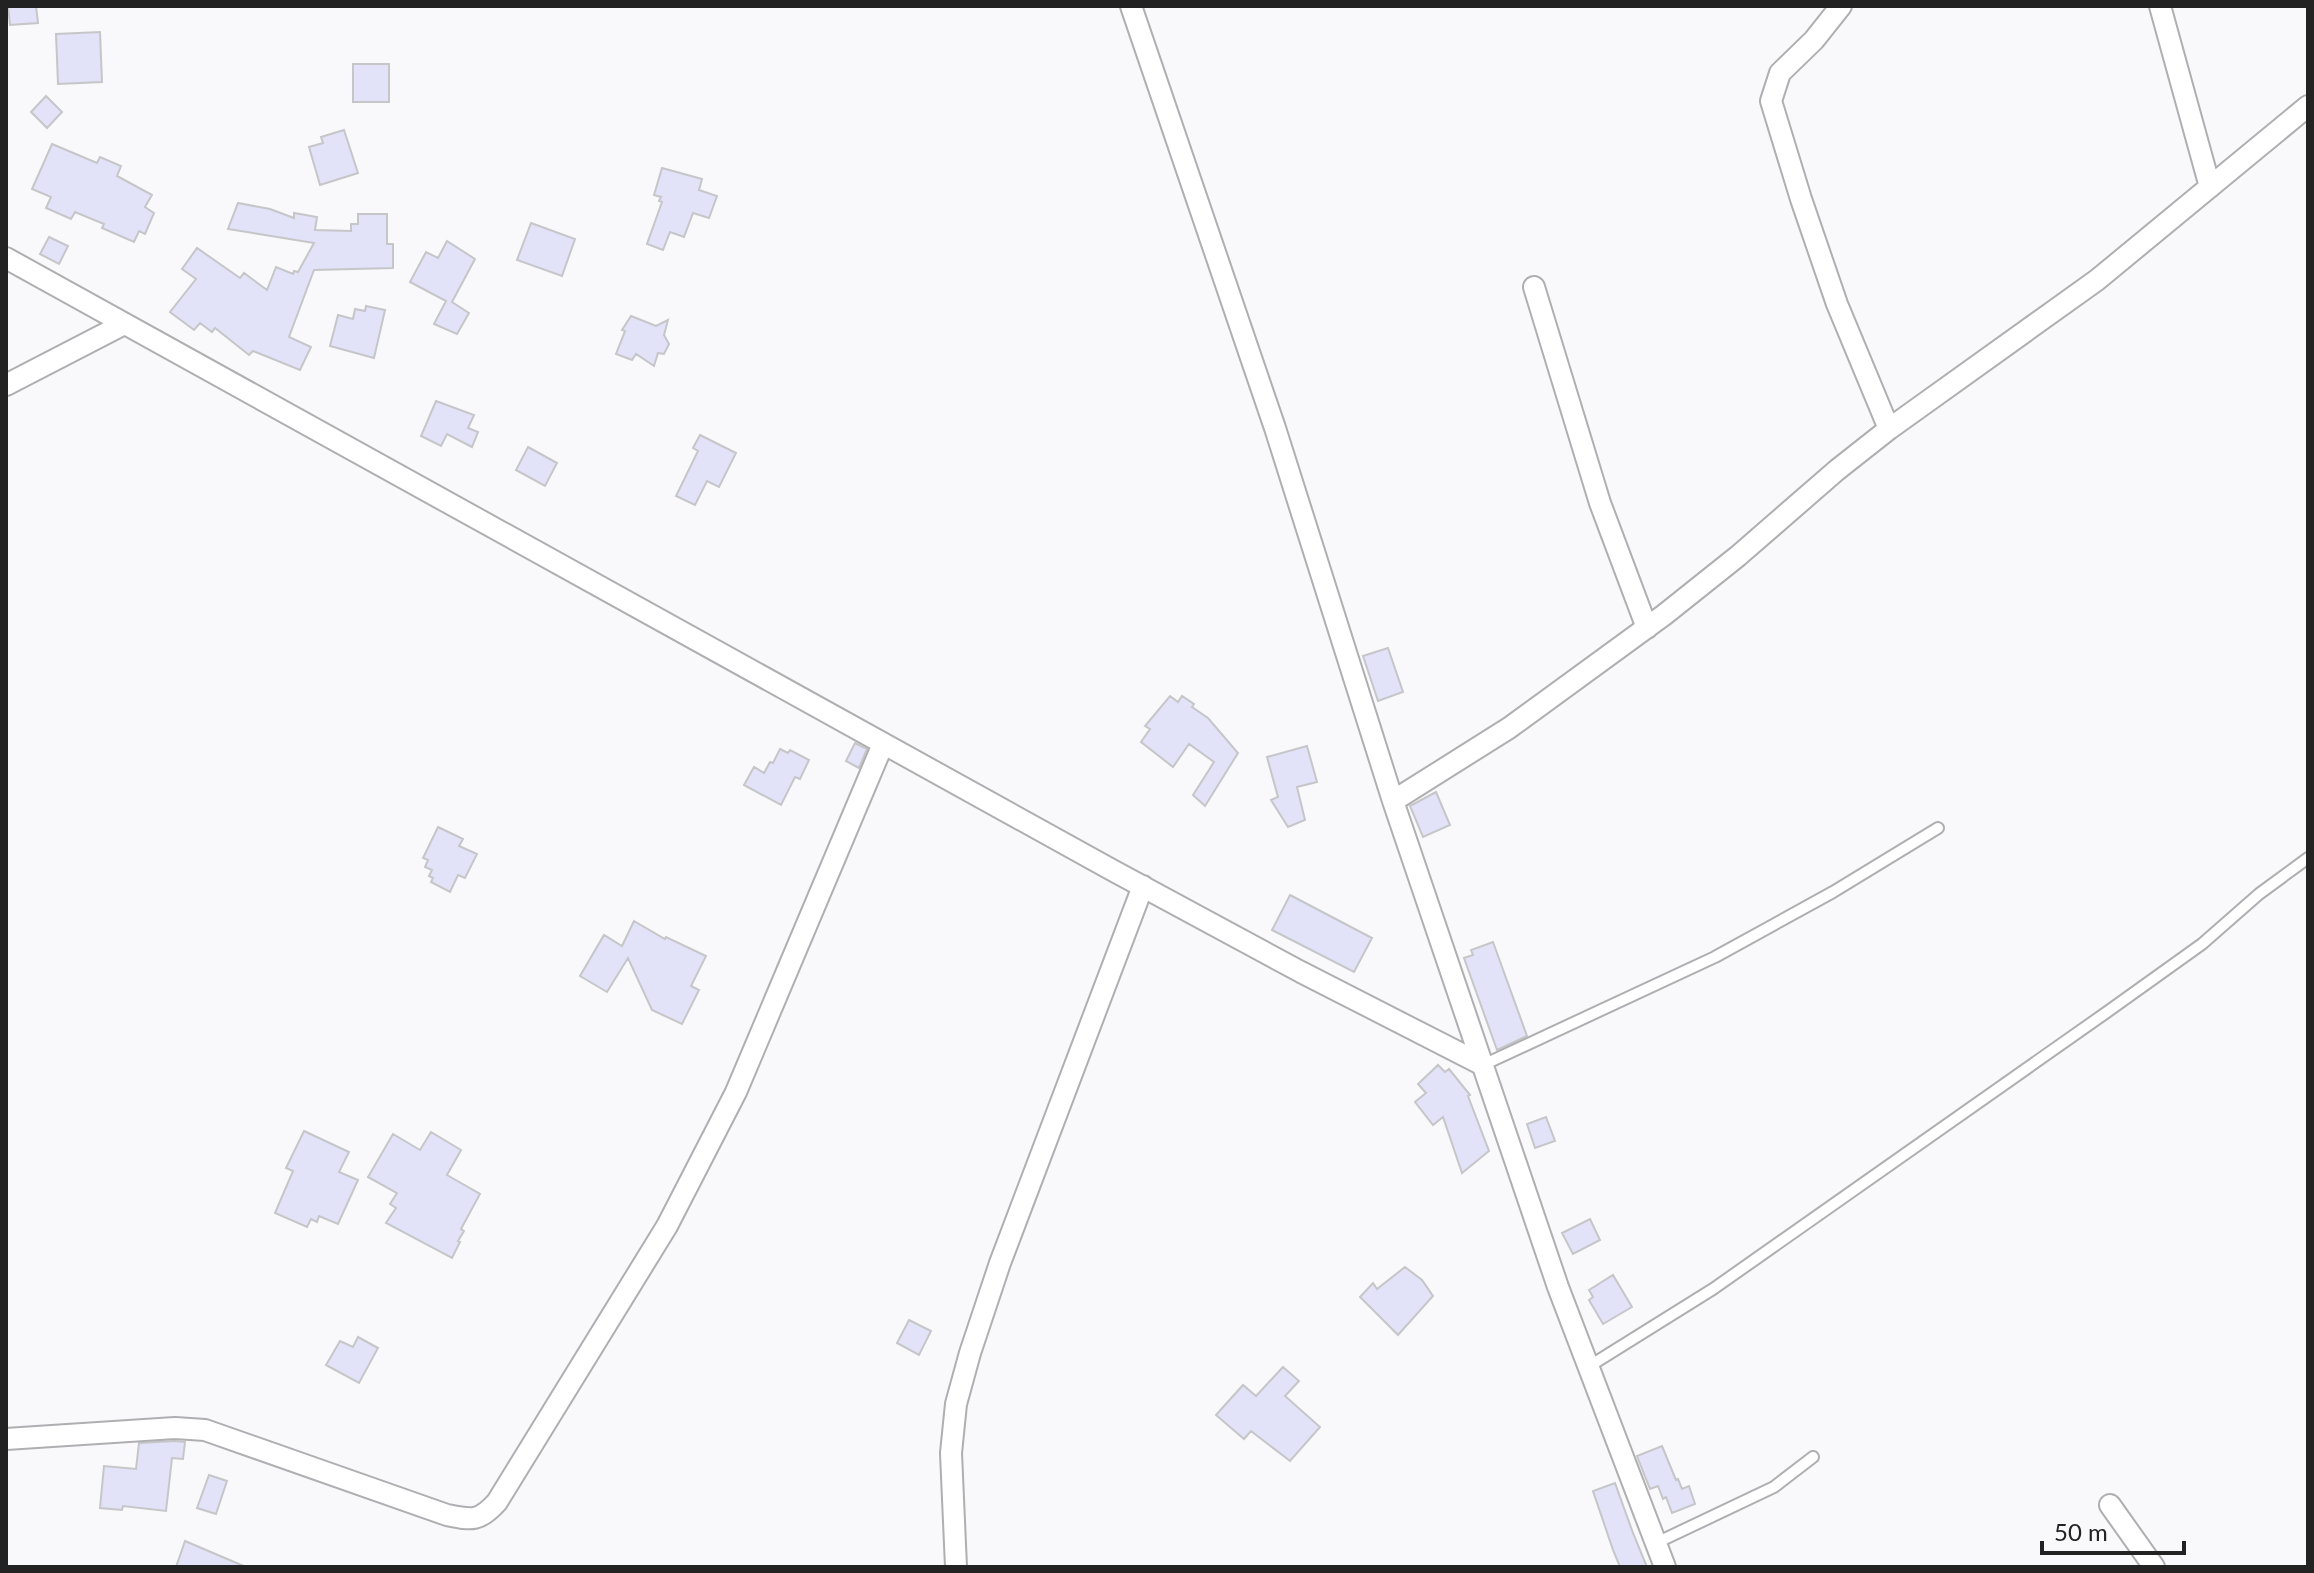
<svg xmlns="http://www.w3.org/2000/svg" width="2314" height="1573" viewBox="0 0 2314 1573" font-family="Lato,sans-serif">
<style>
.building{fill:#e2e2f8;stroke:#c6c6c9;stroke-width:2}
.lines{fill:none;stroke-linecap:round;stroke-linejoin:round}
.lane-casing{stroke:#afafb2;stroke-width:14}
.street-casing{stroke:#afafb2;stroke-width:24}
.lane{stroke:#fff;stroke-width:10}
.street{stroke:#fff;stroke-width:20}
</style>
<rect width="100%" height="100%" fill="#f9f9fc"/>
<path class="building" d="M 8,6 L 36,6 L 38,23 L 10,25 Z
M 100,32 L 102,82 L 58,84 L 56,34 Z
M 353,64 L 389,64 L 389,102 L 353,102 Z
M 46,96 L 62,112 L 47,128 L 31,112 Z
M 344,130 L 358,173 L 320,185 L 309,147 L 323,143 L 321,137 Z
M 52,144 L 97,163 L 100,157 L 121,166 L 117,176 L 152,195 L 145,207 L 154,213 L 145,234 L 139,231 L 134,242 L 102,228 L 104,224 L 75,212 L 71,219 L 46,208 L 51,197 L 32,189 Z
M 662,168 L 702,179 L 699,190 L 717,196 L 709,218 L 693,213 L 684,237 L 670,232 L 663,250 L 647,244 L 662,202 L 659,201 L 661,197 L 654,195 Z
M 238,203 L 270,209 L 294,218 L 294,213 L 317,217 L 315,230 L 351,231 L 351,224 L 358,224 L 358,214 L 387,214 L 387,244 L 393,244 L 393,268 L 314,270 L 289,337 L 311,347 L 300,370 L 253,351 L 249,355 L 215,328 L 212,332 L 200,323 L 194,330 L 170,312 L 196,279 L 182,269 L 197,248 L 240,278 L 244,273 L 267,290 L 276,267 L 293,274 L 294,271 L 298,272 L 314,243 L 228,229 Z
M 531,223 L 575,239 L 562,276 L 517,260 Z
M 49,237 L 68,246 L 59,264 L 40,254 Z
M 447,241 L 475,259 L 452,302 L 469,313 L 457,334 L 434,324 L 446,301 L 410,282 L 426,252 L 438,258 Z
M 366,306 L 385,310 L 374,358 L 330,346 L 338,315 L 353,319 L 355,309 L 365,311 Z
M 631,316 L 656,326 L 668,320 L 664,335 L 669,344 L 664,354 L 658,353 L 654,366 L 636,354 L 632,360 L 616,354 L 625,331 L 622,330 Z
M 436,401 L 474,415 L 468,428 L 478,432 L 472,447 L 447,434 L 441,446 L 421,436 Z
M 700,435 L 736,453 L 719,487 L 707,481 L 695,505 L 676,496 L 698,451 L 693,448 Z
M 528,447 L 557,463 L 545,486 L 516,470 Z
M 1388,648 L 1403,692 L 1378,701 L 1363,656 Z
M 1170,696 L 1178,702 L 1182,696 L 1194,704 L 1192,707 L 1208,718 L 1238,753 L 1205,806 L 1193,795 L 1214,762 L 1189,744 L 1173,767 L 1141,742 L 1150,729 L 1145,726 Z
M 855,743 L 867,749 L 859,768 L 846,761 Z
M 1307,746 L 1317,782 L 1297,787 L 1305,820 L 1288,827 L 1271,800 L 1278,797 L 1267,757 Z
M 780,749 L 788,753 L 790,750 L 809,760 L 800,779 L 795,777 L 781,805 L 744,785 L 754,767 L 764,773 L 770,762 L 773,763 Z
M 1436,792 L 1450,825 L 1423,837 L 1410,806 Z
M 438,827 L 463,839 L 459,846 L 477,854 L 465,878 L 458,875 L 450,892 L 431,882 L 433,878 L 429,876 L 432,870 L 425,867 L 428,860 L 423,858 Z
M 1290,895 L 1372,938 L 1354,972 L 1272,930 Z
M 634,921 L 665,939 L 666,937 L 706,956 L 691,986 L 699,990 L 682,1024 L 652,1010 L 628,958 L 607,992 L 580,976 L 604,935 L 622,946 Z
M 1493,942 L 1527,1036 L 1497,1050 L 1464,958 L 1473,955 L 1471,950 Z
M 1438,1065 L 1445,1072 L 1449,1069 L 1470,1095 L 1468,1096 L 1489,1151 L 1462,1173 L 1443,1117 L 1433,1125 L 1415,1102 L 1426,1093 L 1418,1084 Z
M 1546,1117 L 1555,1141 L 1535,1148 L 1527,1124 Z
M 304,1131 L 349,1152 L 339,1172 L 358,1180 L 338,1224 L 319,1216 L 317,1222 L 311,1219 L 307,1227 L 275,1213 L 293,1171 L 286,1168 Z
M 431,1132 L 461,1150 L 447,1175 L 480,1194 L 461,1229 L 464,1231 L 458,1241 L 460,1242 L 452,1258 L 386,1223 L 396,1208 L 390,1204 L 397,1193 L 368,1177 L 393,1134 L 420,1150 Z
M 1590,1219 L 1600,1240 L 1573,1254 L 1562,1233 Z
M 1405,1267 L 1422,1280 L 1433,1296 L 1398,1335 L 1360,1297 L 1373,1283 L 1377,1289 Z
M 1613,1275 L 1632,1307 L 1603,1324 L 1589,1300 L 1593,1297 L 1589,1290 Z
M 909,1320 L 931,1331 L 919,1355 L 897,1343 Z
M 358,1337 L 378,1348 L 359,1383 L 326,1365 L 340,1341 L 353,1347 Z
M 1283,1367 L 1299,1381 L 1285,1396 L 1320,1427 L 1290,1461 L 1251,1431 L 1244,1439 L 1216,1415 L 1243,1385 L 1256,1396 Z
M 175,1441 L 185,1442 L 183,1459 L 172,1458 L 166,1511 L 123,1506 L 122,1510 L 100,1508 L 104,1466 L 136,1469 L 139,1443 Z
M 1662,1446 L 1676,1480 L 1678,1479 L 1682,1489 L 1689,1486 L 1695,1504 L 1672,1513 L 1666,1497 L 1663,1499 L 1658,1486 L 1650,1489 L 1637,1456 Z
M 209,1475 L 227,1481 L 216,1514 L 197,1508 Z
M 1615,1483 L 1633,1533 L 1647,1567 L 1620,1567 L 1613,1550 L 1593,1491 Z
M 185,1541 L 246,1567 L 176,1567 Z"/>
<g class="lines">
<defs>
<path id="lane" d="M 1483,1065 L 1715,957 L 1833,892 L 1938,828
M 1588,1367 L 1713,1289 L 2107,1012 L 2202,944 L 2259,894 L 2308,858
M 1654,1544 L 1774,1487 L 1813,1457"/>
<path id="street" d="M 1131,6 L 1275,428 L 1393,801 L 1558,1287 L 1665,1567
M 1841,6 L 1814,40 L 1780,73 L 1771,101 L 1801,199 L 1837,304 L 1889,429
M 2160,6 L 2210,187
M 6,258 L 1112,870 L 1301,972 L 1483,1065
M 1534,287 L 1600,503 L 1647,628
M 6,385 L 124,324
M 1393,801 L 1509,728 L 1664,615 L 1738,556 L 1837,470 L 1889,429 L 2097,280 L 2308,106
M 6,1439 L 175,1428 L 205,1430 L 447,1515 C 472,1520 479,1522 497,1502 L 667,1226 L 736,1092 L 883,744
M 2110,1505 L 2154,1567
M 956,1567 L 951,1453 L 956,1404 L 970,1353 L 1000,1263 L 1143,886"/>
</defs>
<use href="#lane" class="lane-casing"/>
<use href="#street" class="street-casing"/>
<use href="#lane" class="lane"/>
<use href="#street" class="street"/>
</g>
<rect width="2314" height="1573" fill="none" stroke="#222223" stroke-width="16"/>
<path d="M2042 1541v12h142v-12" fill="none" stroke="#222223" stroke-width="4"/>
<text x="2054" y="1541" font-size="24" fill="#222223" stroke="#f9f9fc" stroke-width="6" paint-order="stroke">50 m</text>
</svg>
